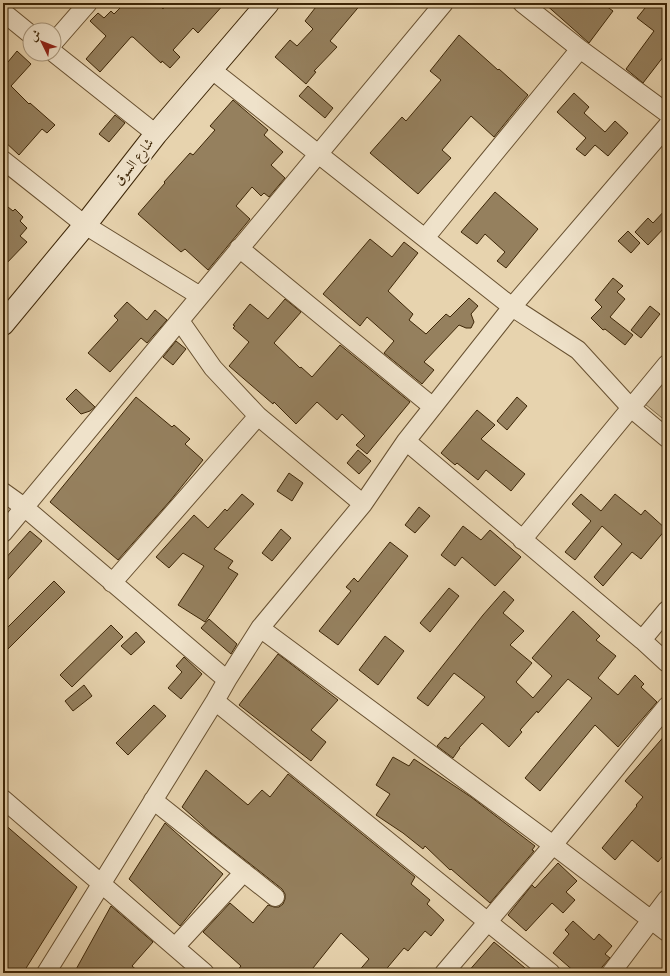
<svg xmlns="http://www.w3.org/2000/svg" width="670" height="976" viewBox="0 0 670 976" font-family="'IM FELL English',Amiri,serif">
<style>
.green{fill:#cab692;stroke:#846e4c}
.building{fill:#95805e;stroke:#3d2607}
.lines{fill:none;stroke-linecap:round;stroke-linejoin:round}
.street-casing{stroke:#685131;stroke-width:20}
.secondary-casing{stroke:#3d2607;stroke-width:24}
.street{stroke:#efe2ca;stroke-width:18}
.secondary{stroke:#efe2ca;stroke-width:22}
.labels{text-anchor:middle;dominant-baseline:central;stroke-width:4;stroke-linejoin:round;paint-order:stroke}
.street-label{font-size:14px;fill:#3d2607;stroke:#efe2ca}
</style>
<rect width="100%" height="100%" fill="#e7d3ae"/>
<filter id="stains"><feTurbulence type="fractalNoise" baseFrequency=".005" numOctaves="4"/><feColorMatrix values="0 0 0 0 .2 0 0 0 0 .09 0 0 0 0 .02 0 0 0 .5 -.17"/></filter>
<radialGradient id="worn" r=".72"><stop offset=".6" stop-color="#630" stop-opacity="0"/><stop offset="1" stop-color="#630" stop-opacity=".3"/></radialGradient>
<path class="green" d="M 667,369 L 667,422 L 640,400 Z"/>
<path class="building" d="M 125,3 L 157,3 L 163,9 L 168,3 L 225,3 L 198,33 L 193,28 L 173,50 L 180,57 L 170,68 L 162,61 L 161,63 L 133,37 L 131,37 L 100,72 L 86,59 L 106,36 L 90,21 L 98,13 L 104,18 L 111,11 L 114,14 Z
M 319,3 L 362,3 L 330,41 L 337,47 L 314,71 L 316,72 L 306,84 L 275,57 L 290,40 L 297,46 L 313,29 L 305,21 Z
M 544,3 L 602,3 L 613,11 L 589,43 Z
M 649,3 L 667,3 L 667,52 L 643,83 L 626,69 L 654,31 L 637,18 Z
M 459,35 L 498,70 L 499,69 L 528,95 L 494,137 L 471,116 L 442,150 L 451,158 L 418,194 L 370,153 L 402,117 L 406,121 L 441,80 L 430,71 Z
M 17,51 L 31,64 L 11,86 L 29,104 L 30,103 L 55,125 L 47,133 L 42,129 L 19,155 L 3,140 L 3,68 Z
M 308,86 L 333,108 L 325,118 L 299,96 Z
M 574,93 L 589,107 L 584,113 L 605,132 L 615,121 L 628,133 L 608,156 L 595,145 L 585,156 L 576,149 L 586,138 L 557,112 Z
M 233,100 L 268,130 L 264,135 L 283,152 L 271,165 L 285,178 L 269,197 L 264,193 L 261,196 L 252,187 L 236,206 L 250,219 L 208,270 L 185,249 L 181,252 L 138,214 L 165,183 L 164,182 L 190,153 L 193,155 L 215,130 L 210,126 Z
M 115,115 L 125,123 L 109,142 L 99,134 Z
M 495,192 L 538,229 L 506,268 L 497,261 L 505,252 L 485,234 L 477,244 L 461,232 Z
M 3,203 L 13,211 L 15,209 L 23,217 L 20,221 L 27,228 L 20,236 L 27,242 L 3,267 Z
M 667,208 L 667,225 L 648,245 L 635,232 L 648,218 L 653,223 Z
M 628,231 L 640,243 L 631,253 L 618,241 Z
M 370,239 L 392,257 L 404,242 L 418,253 L 388,291 L 413,314 L 409,320 L 426,334 L 446,314 L 450,317 L 469,298 L 478,306 L 471,314 L 474,322 L 471,328 L 466,328 L 459,325 L 424,362 L 434,370 L 422,384 L 384,353 L 394,341 L 367,317 L 360,326 L 323,294 Z
M 613,278 L 623,286 L 617,292 L 625,299 L 610,317 L 633,335 L 625,345 L 605,329 L 603,330 L 591,318 L 602,307 L 595,300 Z
M 285,299 L 301,312 L 274,343 L 300,368 L 301,367 L 312,377 L 340,345 L 410,402 L 367,454 L 356,445 L 365,436 L 342,414 L 337,420 L 317,402 L 296,424 L 274,402 L 273,404 L 229,366 L 249,342 L 233,328 L 235,326 L 233,325 L 250,304 L 268,319 Z
M 127,302 L 147,320 L 155,310 L 167,320 L 147,343 L 141,338 L 110,372 L 88,353 L 118,320 L 114,316 Z
M 650,306 L 660,314 L 641,338 L 631,330 Z
M 176,341 L 186,349 L 173,365 L 163,357 Z
M 76,389 L 95,407 L 90,411 L 81,414 L 66,399 Z
M 136,397 L 172,427 L 174,425 L 190,439 L 185,444 L 203,460 L 170,501 L 118,560 L 50,502 Z
M 517,397 L 527,406 L 507,430 L 497,421 Z
M 477,410 L 495,425 L 481,439 L 525,474 L 511,491 L 486,470 L 478,480 L 457,463 L 455,465 L 441,453 Z
M 358,450 L 371,461 L 359,474 L 347,463 Z
M 289,473 L 303,483 L 292,501 L 277,491 Z
M 242,494 L 254,504 L 214,549 L 233,561 L 228,568 L 238,574 L 205,622 L 178,605 L 204,566 L 183,553 L 169,568 L 156,557 L 194,515 L 208,528 L 225,509 L 227,511 Z
M 581,494 L 601,511 L 615,494 L 641,515 L 645,510 L 666,529 L 641,559 L 632,552 L 603,586 L 594,577 L 622,544 L 602,526 L 575,560 L 565,552 L 591,521 L 572,504 Z
M 419,507 L 430,516 L 415,533 L 405,525 Z
M 463,526 L 481,540 L 490,530 L 521,557 L 495,586 L 462,557 L 455,566 L 441,555 Z
M 281,529 L 291,538 L 272,561 L 262,553 Z
M 30,531 L 42,541 L 3,585 L 3,561 Z
M 390,542 L 408,556 L 338,645 L 319,631 L 351,591 L 346,587 L 354,578 L 358,582 Z
M 54,581 L 65,592 L 3,654 L 3,632 Z
M 449,588 L 459,596 L 430,632 L 420,623 Z
M 504,591 L 514,600 L 503,613 L 524,631 L 510,645 L 532,663 L 516,682 L 533,698 L 552,676 L 532,658 L 573,611 L 600,636 L 596,640 L 616,656 L 598,678 L 618,695 L 635,675 L 644,684 L 641,687 L 657,702 L 618,747 L 595,725 L 540,791 L 525,778 L 592,698 L 568,679 L 538,713 L 537,711 L 520,730 L 522,732 L 509,747 L 482,723 L 459,748 L 460,748 L 453,758 L 437,746 L 445,737 L 448,739 L 485,697 L 454,673 L 428,706 L 417,698 L 483,615 Z
M 209,619 L 237,644 L 231,654 L 201,628 Z
M 111,625 L 123,637 L 72,687 L 60,675 Z
M 136,632 L 145,642 L 131,655 L 121,646 Z
M 385,636 L 404,651 L 378,685 L 359,670 Z
M 278,654 L 338,700 L 311,730 L 326,742 L 311,761 L 239,705 Z
M 184,657 L 202,674 L 181,699 L 168,688 L 182,672 L 176,666 Z
M 84,685 L 92,696 L 73,711 L 65,701 Z
M 154,705 L 166,716 L 128,755 L 116,743 Z
M 667,733 L 667,851 L 658,862 L 632,840 L 615,860 L 602,848 L 637,806 L 636,805 L 643,797 L 625,781 Z
M 393,757 L 409,766 L 414,759 L 471,797 L 535,846 L 532,850 L 534,851 L 490,903 L 451,869 L 450,870 L 425,846 L 423,849 L 403,833 L 376,815 L 390,794 L 376,785 Z
M 206,770 L 248,805 L 262,790 L 270,797 L 288,774 L 415,877 L 411,884 L 430,900 L 427,904 L 444,920 L 431,936 L 425,931 L 408,951 L 404,948 L 383,973 L 357,973 L 369,959 L 341,933 L 309,973 L 235,973 L 241,966 L 203,932 L 230,903 L 253,923 L 268,905 L 274,907 L 279,907 L 283,904 L 285,899 L 285,894 L 282,889 L 211,833 L 182,807 Z
M 3,823 L 77,887 L 23,973 L 3,973 Z
M 165,823 L 223,874 L 180,926 L 129,879 Z
M 558,863 L 577,881 L 566,892 L 575,900 L 563,913 L 552,903 L 526,931 L 508,915 L 532,885 L 535,888 Z
M 111,906 L 153,942 L 132,966 L 140,973 L 74,973 Z
M 573,921 L 594,940 L 599,934 L 612,946 L 605,954 L 610,958 L 602,967 L 601,973 L 576,973 L 553,953 L 569,934 L 565,930 Z
M 494,942 L 531,973 L 467,973 Z"/>
<g class="lines">
<defs>
<path id="street" d="M 522,3 L 580,49 L 667,113
M 3,12 L 30,34
M 54,42 L 88,3
M 54,53 L 156,134
M 212,70 L 512,307 L 578,350 L 631,408 L 667,438
M 3,160 L 85,225 L 200,296
M 425,238 L 580,49
M 239,248 L 433,407
M 180,321 L 213,368 L 258,416 L 363,504
M 406,441 L 642,640 L 667,663
M 3,492 L 24,507 L 227,680
M 3,533 L 444,3
M 522,540 L 667,364
M 112,583 L 258,416
M 260,628 L 553,845 L 667,932
M 642,640 L 667,610
M 215,701 L 551,973
M 3,799 L 205,973
M 153,800 L 275,897
M 175,947 L 244,872
M 46,973 L 215,701 L 227,680 L 260,628 L 363,504 L 406,441 L 512,307 L 667,126
M 444,973 L 553,845 L 667,706
M 611,973 L 667,899"/>
<path id="secondary" d="M 3,324 L 85,225 L 156,134 L 268,3"/>
</defs>
<use href="#street" class="street-casing"/>
<use href="#secondary" class="secondary-casing"/>
<use href="#street" class="street"/>
<use href="#secondary" class="secondary"/>
</g>
<g class="labels">
<g class="street-label">
<text transform="translate(134 162) rotate(-52)">شارع السوق</text>
</g>
</g>
<rect width="670" height="976" fill="none" stroke="#e7d3ae" stroke-width="16"/>
<rect x="4" y="4" width="662" height="968" fill="none" stroke="#3d2607" stroke-width="2"/>
<rect x="8" y="8" width="654" height="960" fill="none" stroke="#3d2607"/>
<g transform="translate(42 42) rotate(313)"><circle r="19" fill="#efe2ca" stroke="#a8977c"/>
<path d="M0-3L7 15L0 10L-7 15Z" fill="#8f2418"/>
<text y="-6" font-size="11" font-weight="bold" text-anchor="middle" fill="#3d2607">ش</text>
</g>
<rect width="100%" height="100%" filter="url(#stains)"/>
<rect width="100%" height="100%" fill="url(#worn)"/>
</svg>
